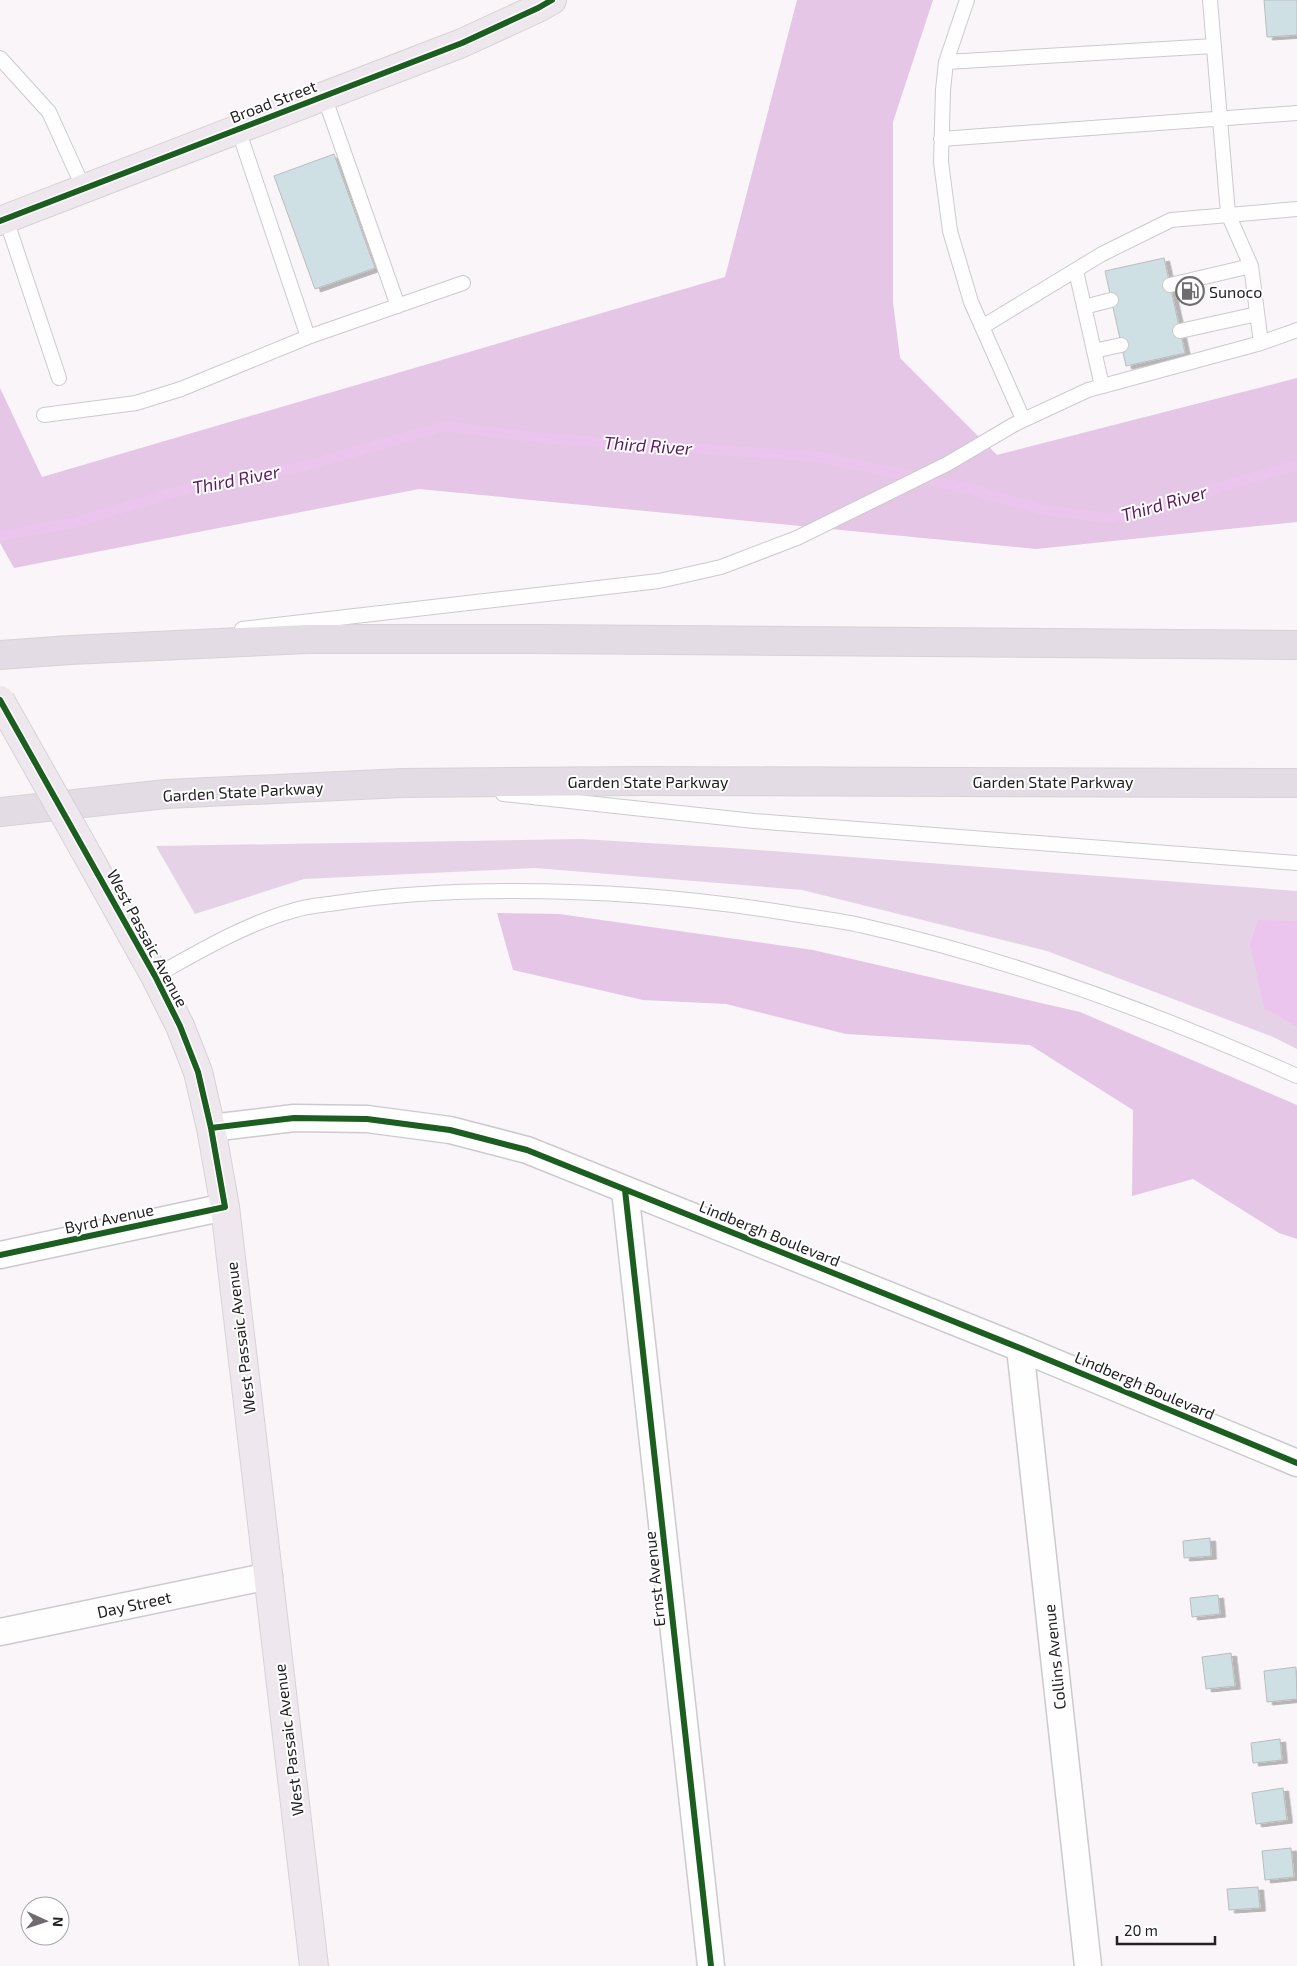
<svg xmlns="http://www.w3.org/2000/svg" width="1297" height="1966" viewBox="0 0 1297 1966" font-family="'Exo 2',sans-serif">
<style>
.green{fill:#e6d2e6}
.forest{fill:#e5c6e6}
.water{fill:#ecc5ee}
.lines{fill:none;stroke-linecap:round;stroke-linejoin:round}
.stream{stroke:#ecc5ee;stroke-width:10}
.building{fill:#cee0e4;stroke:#bcbcbe;filter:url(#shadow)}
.service-casing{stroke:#cdcacd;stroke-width:16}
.minor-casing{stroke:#cdcacd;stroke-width:29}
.primary-casing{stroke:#d5d3d5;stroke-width:30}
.motorway-casing{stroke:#d5d3d5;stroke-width:30}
.service{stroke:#fefefe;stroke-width:14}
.minor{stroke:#fefefe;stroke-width:26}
.primary{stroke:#eee8ee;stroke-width:28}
.motorway{stroke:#e4dce4;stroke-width:28}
.primary-bridge-casing{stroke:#d5d3d5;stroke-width:30;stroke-linecap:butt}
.primary-bridge{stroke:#eee8ee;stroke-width:28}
.cycleway-casing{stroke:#fff;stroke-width:9}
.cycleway{stroke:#1b5e20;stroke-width:6}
.labels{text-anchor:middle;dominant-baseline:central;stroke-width:4;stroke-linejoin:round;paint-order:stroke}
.street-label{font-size:16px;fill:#242124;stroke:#fff}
.poi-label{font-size:16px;fill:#242124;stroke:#fff;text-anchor:start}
.water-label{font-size:18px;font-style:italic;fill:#5a1b5f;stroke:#fff}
</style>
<defs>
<filter id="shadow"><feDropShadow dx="5.5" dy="3" stdDeviation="0" flood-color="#0004"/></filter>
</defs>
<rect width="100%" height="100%" fill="#f9f5f9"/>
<path class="green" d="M 581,839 L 731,848 L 1297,891 L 1297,1049 L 1273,1037 L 1047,951 L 802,890 L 535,868 L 304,879 L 195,914 L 156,846 Z"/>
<path class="forest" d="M 797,0 L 933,0 L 893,122 L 893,302 L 900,358 L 997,455 L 1297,378 L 1297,522 L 1036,549 L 419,489 L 14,568 L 0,543 L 0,388 L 42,477 L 725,277 Z
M 497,913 L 559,914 L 813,950 L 1080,1012 L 1297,1105 L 1297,1239 L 1279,1233 L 1193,1179 L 1132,1196 L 1133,1110 L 1030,1045 L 846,1034 L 726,1004 L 643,1000 L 513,970 Z"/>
<path class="water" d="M 1258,920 L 1297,921 L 1297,1027 L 1264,1008 L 1250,944 Z"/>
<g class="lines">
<path class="stream" d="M 0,536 L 73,523 L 202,484 L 301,467 L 445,426 L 543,438 L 820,457 L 970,489 L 1043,510 L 1110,518 L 1297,465"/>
</g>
<path class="building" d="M 1264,0 L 1297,0 L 1297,35 L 1267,37 Z
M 334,154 L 375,268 L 315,289 L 274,176 Z
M 1164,258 L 1185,353 L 1126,366 L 1105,271 Z
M 1210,1538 L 1211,1556 L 1184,1558 L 1183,1541 Z
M 1218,1595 L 1220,1614 L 1192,1617 L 1190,1598 Z
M 1231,1653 L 1235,1686 L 1206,1689 L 1202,1657 Z
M 1296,1667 L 1297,1699 L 1267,1702 L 1264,1671 Z
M 1280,1739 L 1282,1760 L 1253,1763 L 1251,1743 Z
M 1283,1788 L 1287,1820 L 1256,1824 L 1252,1793 Z
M 1291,1848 L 1294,1877 L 1265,1880 L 1262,1851 Z
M 1258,1887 L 1260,1908 L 1229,1910 L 1227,1889 Z"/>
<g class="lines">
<defs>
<path id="service" d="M 967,0 L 946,62 L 943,90 L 941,162 L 950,231 L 971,302 L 1023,419
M 1210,0 L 1228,214 L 1251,266 L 1261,343
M 0,58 L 49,112 L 84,189
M 946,62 L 1214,46
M 324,96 L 398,306
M 238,129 L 308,337
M 941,139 L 1297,113
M 6,219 L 59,378
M 1076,271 L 1102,386
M 1170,285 L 1251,266
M 1084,307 L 1111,300
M 982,327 L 1102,254 L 1171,220 L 1297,209
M 1180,331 L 1257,314
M 1094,351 L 1121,345
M 44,415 L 136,403 L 181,389 L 308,337 L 463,283
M 242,629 L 659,581 L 721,567 L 797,538 L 947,464 L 1015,424 L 1088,390 L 1261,343 L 1297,330
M 503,794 L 754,821 L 1297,863
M 155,976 C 200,951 245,924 295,910 C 308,906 323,905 336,903 C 395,894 455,891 514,891 C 610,891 705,899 799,915 C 821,918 843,921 864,926 C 1014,960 1157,1013 1297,1076"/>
<path id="minor" d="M 211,1128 L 294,1118 L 367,1119 L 450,1130 L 527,1150 L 1020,1348 L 1297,1463
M 625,1190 L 711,1966
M 0,1255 L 225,1207
M 1020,1348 L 1088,1966
M 0,1632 L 269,1576"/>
<path id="primary" d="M 0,221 L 462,43 L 538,8 L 552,0
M 84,849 L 155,976 L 180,1026 L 198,1072 L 211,1128 L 225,1207 L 314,1966"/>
<path id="motorway" d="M 0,655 L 70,650 L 307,639 L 538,639 L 1297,645
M 0,812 L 166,794 L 403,783 L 641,781 L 1297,783"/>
</defs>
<use href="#service" class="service-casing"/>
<use href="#minor" class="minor-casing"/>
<use href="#primary" class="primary-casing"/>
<use href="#motorway" class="motorway-casing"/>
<use href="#service" class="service"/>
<use href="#minor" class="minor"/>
<use href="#primary" class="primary"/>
<use href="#motorway" class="motorway"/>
<defs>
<path id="primary-bridge" d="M 0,700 L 84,849"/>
</defs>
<use href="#primary-bridge" class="primary-bridge-casing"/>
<use href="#primary-bridge" class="primary-bridge"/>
<defs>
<path id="cycleway" d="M 0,221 L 462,43 L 538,8 L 552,0
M 0,700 L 155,976 L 180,1026 L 198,1072 L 211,1128 L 225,1207 L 0,1255
M 211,1128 L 294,1118 L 367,1119 L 450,1130 L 527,1150 L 1020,1348 L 1297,1463
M 625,1190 L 711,1966"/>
</defs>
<use href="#cycleway" class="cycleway-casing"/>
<use href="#cycleway" class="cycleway"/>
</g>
<defs>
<symbol id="fuel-ring" viewBox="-11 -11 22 22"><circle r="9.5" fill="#fff" stroke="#6f6b6f" stroke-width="1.5"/><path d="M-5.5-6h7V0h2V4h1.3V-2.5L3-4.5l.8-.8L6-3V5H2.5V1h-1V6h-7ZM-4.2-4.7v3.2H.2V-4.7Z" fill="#6f6b6f"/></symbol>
</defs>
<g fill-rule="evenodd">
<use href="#fuel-ring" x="1174" y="275" width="32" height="32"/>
</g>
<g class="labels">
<g class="street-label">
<text transform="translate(273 101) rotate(-21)">Broad Street</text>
<text x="648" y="781">Garden State Parkway</text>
<text x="1053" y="781">Garden State Parkway</text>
<text transform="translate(243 791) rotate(-3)">Garden State Parkway</text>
<text transform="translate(148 938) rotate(62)">West Passaic Avenue</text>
<text transform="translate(109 1218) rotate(-12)">Byrd Avenue</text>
<text transform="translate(770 1233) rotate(22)">Lindbergh Boulevard</text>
<text transform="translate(240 1338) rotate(-97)">West Passaic Avenue</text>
<text transform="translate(1145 1385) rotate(23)">Lindbergh Boulevard</text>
<text transform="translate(654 1579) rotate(-96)">Ernst Avenue</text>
<text transform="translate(134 1604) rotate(-12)">Day Street</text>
<text transform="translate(1054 1657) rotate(-96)">Collins Avenue</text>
<text transform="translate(288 1740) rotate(-97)">West Passaic Avenue</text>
</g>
<g class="poi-label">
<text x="1209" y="291">Sunoco</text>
</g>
<g class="water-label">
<text transform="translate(648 445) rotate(4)">Third River</text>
<text transform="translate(236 479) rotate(-11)">Third River</text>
<text transform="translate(1164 503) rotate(-16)">Third River</text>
</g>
</g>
<g transform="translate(45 1921) rotate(93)"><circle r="24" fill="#ffffff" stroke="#a7a6a7"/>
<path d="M0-4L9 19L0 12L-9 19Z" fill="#6f6b6f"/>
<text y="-8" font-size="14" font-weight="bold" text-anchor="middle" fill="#242124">N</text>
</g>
<path d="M1117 1936v8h98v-8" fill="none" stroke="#242124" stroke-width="2.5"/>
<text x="1124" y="1936" font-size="15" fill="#242124" stroke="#ffffff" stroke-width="4" paint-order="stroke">20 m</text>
</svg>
